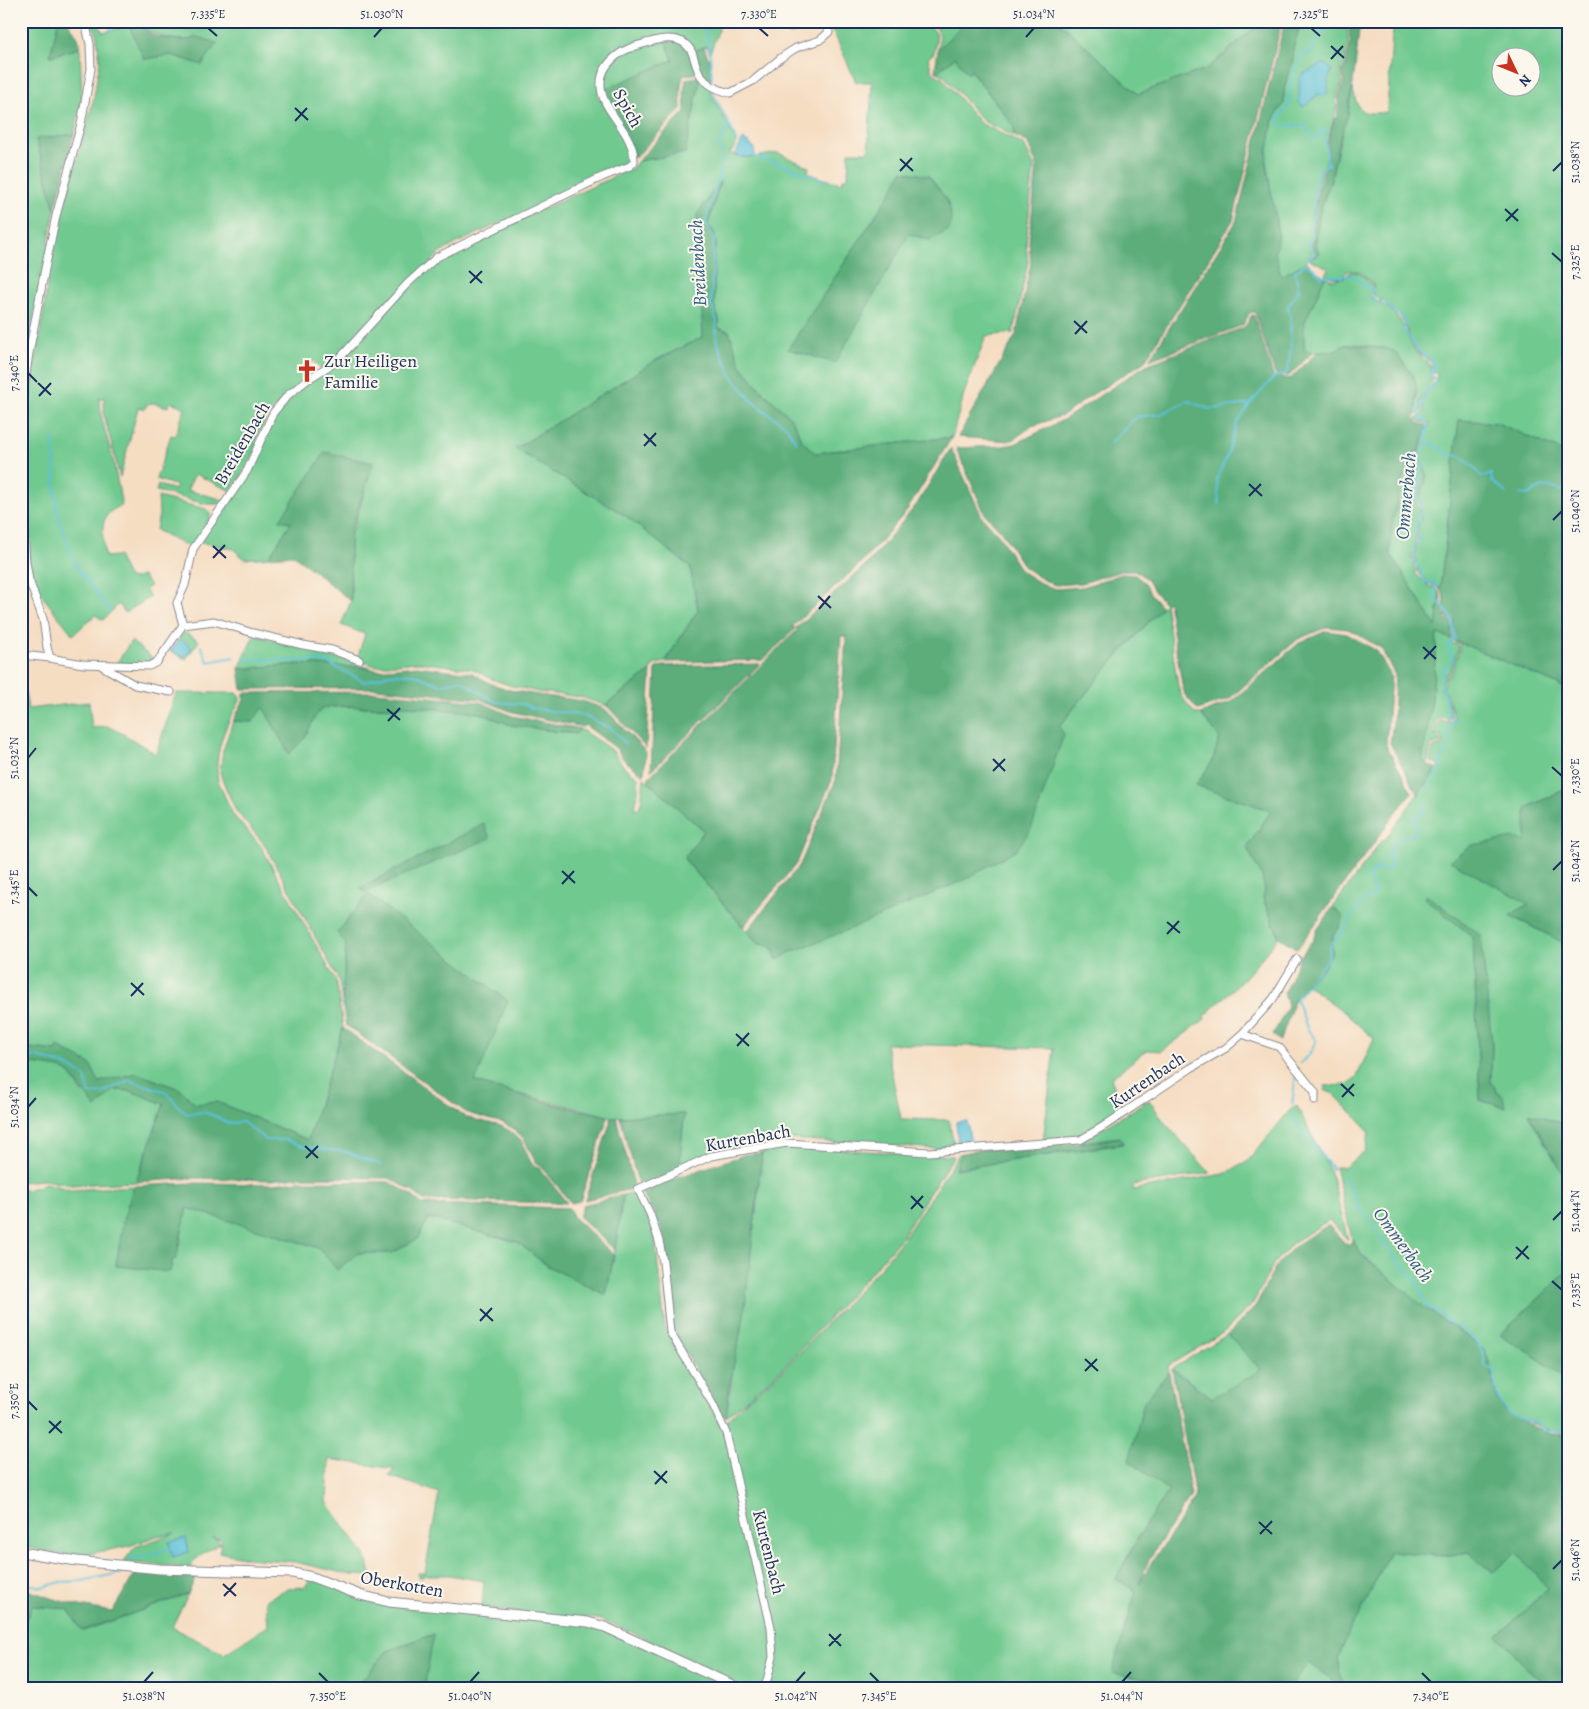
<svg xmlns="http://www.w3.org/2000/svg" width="1589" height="1709" viewBox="0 0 1589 1709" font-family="Alegreya,serif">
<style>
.green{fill:#70c98f;stroke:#467c76;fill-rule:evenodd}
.forest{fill:#5cad7a;stroke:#3c6e6c}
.water{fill:#5bc1d8;stroke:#3b789b}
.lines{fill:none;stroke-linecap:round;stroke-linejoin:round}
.stream{stroke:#5bc1d8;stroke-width:2}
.minor-casing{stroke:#888690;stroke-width:9}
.tertiary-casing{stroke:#888690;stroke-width:11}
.minor{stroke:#fff;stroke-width:7}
.tertiary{stroke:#fff;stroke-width:9}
.ticks{fill:none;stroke:#1b2f5e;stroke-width:2}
.labels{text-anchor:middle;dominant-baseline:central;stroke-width:4;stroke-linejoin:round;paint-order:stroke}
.street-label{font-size:18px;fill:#1b2f5e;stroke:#fbf7ec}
.poi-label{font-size:18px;fill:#1b2f5e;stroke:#fbf7ec;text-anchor:start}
.water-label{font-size:19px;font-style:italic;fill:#2e5b83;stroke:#fbf7ec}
.neatline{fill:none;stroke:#1b2f5e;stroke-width:2}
.ticks-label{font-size:12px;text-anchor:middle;fill:#1b2f5e}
</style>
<rect width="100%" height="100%" fill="#fbf7ec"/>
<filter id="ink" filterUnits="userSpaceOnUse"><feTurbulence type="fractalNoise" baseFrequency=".02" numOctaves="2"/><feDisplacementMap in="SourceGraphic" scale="10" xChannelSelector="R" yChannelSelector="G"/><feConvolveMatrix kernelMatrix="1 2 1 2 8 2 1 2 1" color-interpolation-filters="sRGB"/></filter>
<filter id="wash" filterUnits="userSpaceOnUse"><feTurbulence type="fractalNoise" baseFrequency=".0096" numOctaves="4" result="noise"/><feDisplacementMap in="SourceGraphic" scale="20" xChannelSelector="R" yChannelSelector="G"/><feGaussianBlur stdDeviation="1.12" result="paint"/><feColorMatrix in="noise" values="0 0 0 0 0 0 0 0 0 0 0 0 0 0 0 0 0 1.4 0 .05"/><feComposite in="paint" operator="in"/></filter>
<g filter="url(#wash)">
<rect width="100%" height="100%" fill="#f5ddc2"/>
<path class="green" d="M 21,21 L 58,21 L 51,56 L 80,48 L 82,99 L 74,134 L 36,139 L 55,210 L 32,324 L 21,391 Z
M 90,21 L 96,21 L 103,32 L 129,25 L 134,21 L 716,21 L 719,29 L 710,53 L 707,46 L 689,53 L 664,37 L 673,60 L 597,94 L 629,143 L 633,154 L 630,163 L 457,243 L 440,253 L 337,359 L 321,369 L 313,361 L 300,374 L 305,379 L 273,409 L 258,434 L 253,457 L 231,491 L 195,474 L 187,490 L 224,500 L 220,504 L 206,504 L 156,491 L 158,485 L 175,490 L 177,486 L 156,479 L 171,435 L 175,436 L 185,408 L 171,402 L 168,407 L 153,403 L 147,404 L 145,409 L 138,408 L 120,477 L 104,415 L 104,398 L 99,398 L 102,420 L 114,464 L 122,506 C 96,513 103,537 105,557 L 118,556 L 128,577 L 133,579 L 143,576 L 150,586 L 145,589 L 150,597 L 125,613 L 119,604 L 103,620 L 95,615 L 73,635 L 39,592 L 31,572 L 26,540 L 23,467 L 27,415 L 44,308 L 48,277 L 63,211 L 93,102 L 100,60 L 96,32 ZM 139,25 C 156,37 173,42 193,39 L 202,65 L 172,55 L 144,59 Z
M 783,21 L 820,21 L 821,22 L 791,35 L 783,32 L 786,26 Z
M 825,21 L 926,21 L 937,34 L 934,53 L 928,58 L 932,72 L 943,79 L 980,123 L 1024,145 L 1034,166 L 1026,243 L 1028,262 L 1013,333 L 986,336 L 965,391 L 952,437 L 815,453 L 801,440 L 796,427 L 789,416 L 763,392 L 741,366 L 729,331 L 718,328 L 719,320 L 714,304 L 714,256 L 716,243 L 714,232 L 708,225 L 720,183 L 697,215 L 704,337 L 658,359 L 515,449 L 626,516 L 690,567 L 698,610 L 665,662 L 653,665 L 651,671 L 608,703 L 607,706 L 581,697 L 538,692 L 512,686 L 494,680 L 473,669 L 418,662 L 376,666 L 329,652 L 357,659 L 365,634 L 341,625 L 351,601 L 350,541 L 351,530 L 353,530 L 373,463 L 281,520 L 291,522 L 269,557 L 245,559 L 233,549 L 199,542 L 251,472 L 258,457 L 264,436 L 279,410 L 306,385 L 343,360 L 408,287 L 437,261 L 452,251 L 633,168 L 638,161 L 685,153 L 701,77 L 713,91 L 711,94 L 737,143 L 730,154 L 743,157 L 754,157 L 778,153 L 809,167 L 808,173 L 825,179 L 842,183 L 843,179 L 848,177 L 849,152 L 868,152 L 872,82 L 856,82 L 835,35 ZM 902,171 L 930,240 L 909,234 L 788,349 L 895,186 Z
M 932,21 L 958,21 L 962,27 L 938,49 L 940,34 Z
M 1058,21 L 1262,21 L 1208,68 L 1138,94 Z
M 1301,21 L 1351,21 L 1347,31 L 1349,44 L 1345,53 L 1346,65 L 1340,68 L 1342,84 L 1336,96 L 1337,107 L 1327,143 L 1326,165 L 1324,165 C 1315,188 1311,211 1312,235 C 1307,241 1311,249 1312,255 L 1307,258 L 1307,262 L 1281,277 L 1275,253 L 1278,233 L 1266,161 L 1273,120 L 1284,103 L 1284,90 L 1290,67 C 1293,62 1294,56 1293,50 Z
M 1395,21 L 1568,21 L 1568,454 L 1497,423 L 1459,420 L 1440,590 L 1436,585 L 1431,585 L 1417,572 L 1416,558 L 1412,558 L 1412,556 L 1415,554 L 1418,539 L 1418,521 L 1421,521 L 1420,514 L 1422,507 L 1418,502 L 1427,477 L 1419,453 L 1430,423 L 1421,422 L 1416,419 L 1424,411 C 1419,397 1430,389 1437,379 L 1437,373 L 1432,373 L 1432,363 L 1418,353 L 1401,318 L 1393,309 L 1373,295 L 1374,286 C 1367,277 1362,270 1348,271 C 1342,279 1334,279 1325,275 L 1328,268 L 1309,259 L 1319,254 C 1310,228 1324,203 1331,179 C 1334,169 1335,159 1338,149 C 1343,128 1349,109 1353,88 C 1357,114 1363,115 1387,112 L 1392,37 ZM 1502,58 L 1532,58 L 1532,88 L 1502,88 Z
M 955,57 L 968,73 L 970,70 L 1014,126 L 1014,136 L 983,121 L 944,76 L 937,72 Z
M 1356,272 L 1365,277 L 1373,287 L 1371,296 L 1380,303 L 1392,311 L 1399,319 L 1417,354 L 1430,365 L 1431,375 L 1433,376 L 1433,379 C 1428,391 1417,397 1422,411 L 1414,416 C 1422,381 1411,369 1385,348 C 1373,348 1357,342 1345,345 C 1342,346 1339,349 1335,350 C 1324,353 1314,353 1304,349 L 1304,324 L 1325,277 L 1332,280 L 1346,277 L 1349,273 Z
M 1419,450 L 1417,454 L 1426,476 L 1416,503 L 1420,508 L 1419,519 L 1417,520 L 1416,538 L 1414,553 L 1410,555 L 1411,559 L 1414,559 L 1415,573 L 1430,587 L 1435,587 L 1440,593 L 1437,628 L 1390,553 L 1392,525 L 1402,481 L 1412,454 Z
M 158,497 L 206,509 L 210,513 L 210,521 L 191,548 L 156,530 L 159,514 Z
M 1165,604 L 1178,686 L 1182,697 L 1195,714 L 1201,714 L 1220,738 L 1212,762 L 1196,785 L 1271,811 L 1247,848 L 1262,876 L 1265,891 L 1263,899 L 1279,937 L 1245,978 L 1204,1016 L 1205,1019 L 1162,1051 L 1147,1050 L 1111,1078 L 1122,1107 L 1146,1098 L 1077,1139 L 1043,1142 L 1054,1048 L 886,1044 L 901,1119 L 949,1120 L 955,1150 L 786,1139 L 720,1152 L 679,1167 L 684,1114 L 612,1117 L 507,1091 L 475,1082 L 346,944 L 342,1001 L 339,980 L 264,844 L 236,811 L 222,779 L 220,772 L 223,751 L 233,721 L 252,722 L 262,706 L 316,715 L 322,708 C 350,704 378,710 406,706 L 480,713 L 511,725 L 576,734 L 580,729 L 613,751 L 624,767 L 638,777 L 638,792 L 635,809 L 638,810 L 641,802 L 644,778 L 704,831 L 684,859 L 757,943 L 772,947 L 777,960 L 789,953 L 1059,727 L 1099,677 Z
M 184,632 L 199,641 L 186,659 L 170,651 Z
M 1437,633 L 1452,639 L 1452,643 L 1459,646 L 1449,674 L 1445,674 L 1441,688 L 1448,702 L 1452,718 L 1447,719 L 1440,717 L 1432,728 L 1434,734 L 1442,742 L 1431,746 L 1427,764 L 1422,761 L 1432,699 Z
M 254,635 L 308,649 L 369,668 L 299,664 L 239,669 Z
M 1454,640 L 1568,689 L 1568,788 L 1526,808 L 1529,904 L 1511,916 L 1568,945 L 1568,1125 L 1528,1114 L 1568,1182 L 1568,1271 L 1500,1335 C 1524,1349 1548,1363 1568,1383 L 1568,1434 L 1560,1433 L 1537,1427 L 1504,1410 L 1497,1399 L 1489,1361 L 1461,1332 L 1425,1308 L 1362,1255 L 1352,1239 L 1335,1167 L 1345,1167 L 1365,1151 L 1369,1131 L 1334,1094 L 1324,1090 L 1325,1086 L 1348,1085 L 1356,1078 L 1374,1039 L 1344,1012 L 1307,985 L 1324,967 L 1332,952 L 1333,936 L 1339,928 L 1342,915 L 1333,907 L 1382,840 L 1384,841 L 1417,795 L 1418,796 L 1421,787 L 1433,775 L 1435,768 L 1436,769 L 1439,764 L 1430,762 L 1433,748 L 1443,744 L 1444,741 L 1436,734 L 1434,728 L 1441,720 L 1447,722 L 1455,720 L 1449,701 L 1443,688 L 1446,676 L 1450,676 L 1461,645 L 1454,642 ZM 1473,937 L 1492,1045 L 1491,1082 L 1497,1091 L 1503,1096 L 1504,1107 L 1480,1100 Z
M 131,641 L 155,660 L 152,663 L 116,664 Z
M 21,669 L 28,709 L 89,702 L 92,728 L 107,726 L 125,735 L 156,754 L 176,693 L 235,693 L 239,695 L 240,701 C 238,706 234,710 232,715 C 222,733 214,760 218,781 L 233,815 L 260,845 L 336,981 L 343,1028 L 308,1140 L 217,1102 L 195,1105 L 180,1089 L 106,1081 L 98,1082 L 90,1064 L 58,1047 L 57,1051 L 21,1047 Z
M 21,1062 L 61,1068 L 70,1074 L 82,1092 L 114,1090 L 131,1091 L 164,1104 L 136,1182 L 71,1185 L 44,1180 L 21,1182 Z
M 1149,1100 L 1165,1123 L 1210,1173 L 1133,1185 L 1133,1190 L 1224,1174 L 1247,1162 L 1290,1110 L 1297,1106 L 1331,1173 L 1348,1240 L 1329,1220 L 1294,1242 L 1274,1263 L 1252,1305 L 1224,1332 L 1168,1366 L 1169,1372 L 1144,1402 L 1170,1490 L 1144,1527 L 1116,1578 L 1136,1591 L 1189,1687 L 1193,1688 L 424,1688 L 433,1634 L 387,1651 L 355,1688 L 24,1688 L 21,1679 L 21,1631 L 31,1606 L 68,1609 L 83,1631 L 188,1594 L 172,1627 L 224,1654 L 268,1626 L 266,1600 L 288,1588 L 305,1587 L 311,1578 L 375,1601 L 587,1624 L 686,1663 L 672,1651 L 613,1624 L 597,1619 L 512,1612 L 482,1607 L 484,1581 L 449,1575 L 423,1575 L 423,1577 L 418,1577 L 418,1573 L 425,1573 L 439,1493 L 389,1476 L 394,1469 L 329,1459 L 327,1502 L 365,1555 L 372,1576 L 351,1575 L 295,1562 L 247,1558 L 219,1552 L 222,1540 L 213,1537 L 221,1543 C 209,1550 196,1555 190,1568 L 123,1562 L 135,1547 L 175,1533 L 157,1536 L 129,1546 L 83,1555 L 69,1556 L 21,1546 L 21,1191 L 41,1186 L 45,1183 L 71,1190 L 134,1186 L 124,1217 L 116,1266 L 176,1258 L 187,1208 L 319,1248 L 337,1269 L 358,1253 L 392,1253 L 417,1239 L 429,1218 L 517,1242 L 548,1266 L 606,1295 L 615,1250 L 623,1195 L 636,1192 L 648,1215 L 655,1240 L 665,1327 L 672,1344 L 715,1413 L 724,1434 L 741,1498 L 725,1422 L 745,1402 L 785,1368 L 879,1269 L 904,1238 L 959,1154 L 962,1153 L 955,1169 L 1123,1144 L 1120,1137 L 1080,1142 Z
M 782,1148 L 830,1149 L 954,1156 L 930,1192 L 902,1237 L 875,1268 L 785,1366 L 726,1417 L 756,1212 L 762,1153 Z
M 1228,1334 L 1260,1369 L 1252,1376 L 1212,1398 L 1172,1369 Z
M 1390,1550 L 1443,1556 L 1469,1552 L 1484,1567 L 1516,1552 L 1548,1588 L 1498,1636 L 1531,1673 L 1550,1688 L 1290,1688 L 1308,1662 L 1343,1687 L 1338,1658 L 1352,1625 L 1359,1616 Z"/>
<path class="forest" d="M 58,21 L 66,21 C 73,29 80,37 80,48 L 50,56 Z
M 958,21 L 1058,21 L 1138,94 L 1208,68 L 1262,21 L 1282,21 L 1233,220 L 1144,362 L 1090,396 L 1064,415 L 1032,426 L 1014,439 L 1008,441 L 958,437 L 1016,335 L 1031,263 L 1029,242 L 1037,166 L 1027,142 L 1014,136 L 1014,126 L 971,70 L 968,74 L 955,57 L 937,72 L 935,71 L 938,49 L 961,27 Z
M 1285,21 L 1301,21 L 1293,50 C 1294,56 1293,62 1290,67 L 1284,90 L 1284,103 L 1273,120 L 1266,161 L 1278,233 L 1275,253 L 1281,276 L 1307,262 L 1312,268 L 1325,277 L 1304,324 L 1304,349 L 1313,352 L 1289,376 L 1275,374 L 1255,312 L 1250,312 L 1243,325 L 1149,360 L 1236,222 Z
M 1353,21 L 1360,21 L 1355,69 L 1348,114 L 1337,149 L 1331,179 L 1320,210 L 1316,244 L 1319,254 L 1315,256 C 1313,250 1309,242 1314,236 C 1312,212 1317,189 1325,167 L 1328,167 L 1328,144 L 1335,118 L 1337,118 L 1339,106 L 1338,96 L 1344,84 L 1342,69 L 1347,66 L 1347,54 L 1351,43 L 1349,32 Z
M 129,25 C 144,25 144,32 157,37 C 169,40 181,41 193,39 L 195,36 L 217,43 L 202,65 L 172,55 L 144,59 Z
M 664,37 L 682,44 L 689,53 L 704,47 C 709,59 713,69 710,82 L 702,73 L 684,75 C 679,85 681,98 681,109 L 635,158 L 603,90 L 673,60 Z
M 701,76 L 685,153 L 638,161 L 685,111 L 684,92 L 686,79 Z
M 74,134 L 55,210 L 36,139 Z
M 902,171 L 929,176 C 943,196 956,204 949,230 L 930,240 L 909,234 L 835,363 L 788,349 L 895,186 Z
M 720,181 L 708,225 L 714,232 L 716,243 L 714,256 L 714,304 L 719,320 L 718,328 L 729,331 L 741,366 L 763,392 L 789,416 L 796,427 L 801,440 L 815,453 L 952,437 L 906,512 L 865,559 L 792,627 L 796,628 L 869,562 L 917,504 L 951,448 L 982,517 L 998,534 L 1021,571 L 1040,583 L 1055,589 L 1083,587 L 1122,574 L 1135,575 L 1144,582 L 1150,593 L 1162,607 L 1099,677 L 1059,727 L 1064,734 L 1031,829 L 1017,849 L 966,879 L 860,925 L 789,953 L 777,960 L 772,947 L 757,943 L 747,931 L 800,865 L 836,780 L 846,636 L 841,636 L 832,779 L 797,863 L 743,927 L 684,858 L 704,831 L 648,782 L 649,777 L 799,628 L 796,628 L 763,660 L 665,662 L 698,610 L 690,567 L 626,516 L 515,449 L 658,359 L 703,337 L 697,215 Z
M 1252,315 L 1254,315 L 1273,376 L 1290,379 L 1316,353 L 1335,350 L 1345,345 L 1358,345 L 1374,348 L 1385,348 L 1394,351 L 1414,376 L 1416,385 L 1416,408 L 1414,419 L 1420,424 L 1428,425 L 1419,450 L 1412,455 L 1402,481 L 1392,525 L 1390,553 L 1436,627 L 1440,593 L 1445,621 L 1452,621 L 1452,639 L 1437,634 L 1432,699 L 1422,761 L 1435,768 C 1432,781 1422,784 1418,796 L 1390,743 L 1393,722 L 1395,675 L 1381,648 L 1348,629 L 1327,627 L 1298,639 L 1229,699 L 1198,710 L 1185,695 L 1182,684 L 1168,601 L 1165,604 L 1154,591 L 1147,579 L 1136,571 L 1121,571 L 1082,583 L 1055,585 L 1042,579 L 1024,567 L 1001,531 L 985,514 L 956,448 L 1003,446 L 1015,444 L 1065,419 L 1146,365 L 1245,327 Z
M 1459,420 L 1497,423 L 1568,454 L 1568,689 L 1454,640 L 1454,619 L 1446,619 L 1443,594 L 1440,590 Z
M 325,452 L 373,463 L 351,531 L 350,541 L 351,601 L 294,555 L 269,557 L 291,522 L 280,520 Z
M 1326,631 L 1347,634 L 1377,651 L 1391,676 L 1386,745 L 1412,793 L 1397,811 L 1297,949 L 1279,937 L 1263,898 L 1265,891 L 1262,876 L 1247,848 L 1271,811 L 1196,785 L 1212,762 L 1220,738 L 1201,714 L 1231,702 L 1299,643 Z
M 299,664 L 369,668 L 376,670 L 417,666 L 472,673 L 492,684 L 510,690 L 538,695 L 583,701 L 605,709 L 646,752 L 644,775 L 624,760 L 616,748 L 585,725 L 583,727 L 513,712 L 480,699 L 376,688 L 242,689 L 239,669 Z
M 760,664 L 651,771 L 656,668 L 663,666 Z
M 651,671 L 646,748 L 607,706 L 608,703 Z
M 376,692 L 480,702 L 512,716 L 580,729 L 576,734 L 511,725 L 480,713 L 406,706 C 378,710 350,703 322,708 L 316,715 L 304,739 L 289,754 L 263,707 L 252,722 L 233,721 L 244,700 L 244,693 Z
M 1568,788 L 1568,945 L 1510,915 L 1529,904 L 1450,861 L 1472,845 L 1515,838 L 1526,842 L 1526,808 Z
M 484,824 L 490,838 L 365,892 L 360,888 Z
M 368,894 L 508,1001 L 475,1082 C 509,1092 543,1102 578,1110 C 588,1112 598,1113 608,1117 L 580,1201 L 571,1203 L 541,1166 L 535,1161 L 524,1139 L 514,1129 L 503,1123 L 467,1113 L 346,1025 L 342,1001 L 346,944 L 337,933 Z
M 1426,895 L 1481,935 L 1492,1045 L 1491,1082 L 1497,1091 L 1503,1096 L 1505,1107 L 1480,1100 L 1473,937 L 1424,898 Z
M 1333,907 L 1342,915 L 1343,919 L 1339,928 L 1333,936 L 1332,952 L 1324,967 L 1295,999 L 1280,1041 L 1273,1035 L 1288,1006 L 1284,993 L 1300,957 L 1311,942 L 1312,942 L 1317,930 Z
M 343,1028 L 465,1117 L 501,1126 L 510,1131 L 521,1140 L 531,1163 L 539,1168 L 567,1203 L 424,1200 L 412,1191 L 389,1178 L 298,1177 L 272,1180 L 194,1178 L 136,1182 L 164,1104 L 131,1091 L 114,1090 L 96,1108 L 70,1074 L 60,1068 L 21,1062 L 21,1047 L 56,1051 L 58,1047 L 90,1064 L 99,1082 L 136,1073 L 180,1089 L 195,1104 L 217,1102 L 308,1140 Z
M 1528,1113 L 1568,1125 L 1568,1182 Z
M 684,1114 L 679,1174 L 639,1186 L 620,1117 Z
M 612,1117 L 616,1117 L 635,1188 L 585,1200 Z
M 1120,1137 L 1123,1143 L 955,1169 L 962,1153 C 1014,1142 1068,1149 1120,1137 Z
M 762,1153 L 744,1316 L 729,1387 L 726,1417 L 721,1414 L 673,1331 L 667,1300 L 667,1258 L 664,1236 L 654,1213 L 640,1190 L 744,1155 Z
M 297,1181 L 389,1182 L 410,1194 L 422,1204 L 569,1208 L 574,1218 L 614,1255 L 606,1295 L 548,1266 L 517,1242 L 429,1218 L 417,1239 L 392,1253 L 358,1253 L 337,1270 L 319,1248 L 187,1208 L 176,1259 L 173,1259 L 170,1272 L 116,1266 L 124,1217 L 134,1186 L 193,1183 L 273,1184 Z
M 623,1195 L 615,1250 L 579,1217 L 583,1205 Z
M 1328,1225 L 1345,1243 L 1351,1244 L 1352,1239 L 1361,1255 L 1375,1266 L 1425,1308 L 1461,1332 L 1484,1350 L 1489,1361 L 1497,1399 L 1504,1410 L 1536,1429 L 1548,1433 L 1568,1436 L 1568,1688 L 1550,1688 L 1531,1673 L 1498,1636 L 1548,1588 L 1516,1552 L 1493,1572 L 1484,1567 L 1469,1552 L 1443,1556 L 1390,1551 L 1359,1616 L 1352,1625 L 1338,1658 L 1343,1687 L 1308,1663 L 1290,1688 L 1193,1688 L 1112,1673 L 1136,1591 L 1116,1579 L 1144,1527 L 1169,1491 L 1129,1461 L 1144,1402 L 1169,1372 L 1191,1496 L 1149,1559 L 1139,1585 L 1152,1561 L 1171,1535 L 1195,1496 L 1172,1369 L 1212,1398 L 1251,1376 L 1260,1369 L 1228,1334 L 1255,1307 L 1276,1266 L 1296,1245 Z
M 1568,1271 L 1568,1383 C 1548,1363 1524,1349 1500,1335 Z
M 137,1570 L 198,1573 L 188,1594 L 82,1631 L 68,1609 L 32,1606 L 21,1631 L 21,1588 L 70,1604 L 112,1612 Z
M 434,1634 L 424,1688 L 355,1688 L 387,1651 Z"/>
<path class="water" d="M 1324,63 L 1332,70 C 1326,79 1330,88 1326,96 L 1318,94 L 1305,106 L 1302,106 L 1299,103 L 1299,79 L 1303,74 Z
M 743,139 L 754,147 L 755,157 L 743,157 L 735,155 Z
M 181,639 L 192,648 L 185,657 L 171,651 Z
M 967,1121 L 971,1144 L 958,1145 L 956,1122 Z
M 186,1538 L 189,1552 L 173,1557 L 169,1542 Z"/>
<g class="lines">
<path class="stream" d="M 107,21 L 109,23 L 123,27 L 129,21
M 703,21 L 709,43 L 712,79
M 1333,21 L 1331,25 L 1319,35 L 1311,53 L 1302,53 L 1292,78 L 1288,107 L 1278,119 L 1280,125 L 1306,126 L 1308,132 L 1316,138 L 1319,136 L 1320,130 L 1324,129 L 1328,165 L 1319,169 L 1313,205 L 1314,214 L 1311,224 L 1313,233 L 1308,244 L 1315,254 L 1306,260 L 1306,264 L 1313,268 L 1322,277 C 1328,274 1331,276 1338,276 C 1351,276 1356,275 1364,286 L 1373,289 L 1373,292 L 1370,296 L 1372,301 L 1383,302 L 1406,321 L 1403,329 C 1410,336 1413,342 1418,350 C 1424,358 1429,353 1435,367 L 1430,375 L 1436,379 L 1433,387 L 1424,391 L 1423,404 L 1418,410 L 1420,418 L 1427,421 L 1428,430 L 1426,432 L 1428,442 L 1421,452 L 1420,461 L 1423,465 L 1419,475 L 1421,481 L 1417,498 L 1423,506 L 1415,528 L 1420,539 C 1404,566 1421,559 1424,582 L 1436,584 L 1435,597 L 1452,618 L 1455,639 L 1448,644 L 1453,660 L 1444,667 L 1441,682 L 1449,715 L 1455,721 L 1446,733 L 1450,746 L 1442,757 L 1440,769 L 1426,789
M 109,24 L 112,31
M 713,93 L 730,126 L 718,146 L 724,159 L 705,221 L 714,240 L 711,305 L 717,321 L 716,340 L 732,377 L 755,404 L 786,426 L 796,442
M 730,126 L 736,140
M 754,156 L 786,166 L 827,181
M 53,438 L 57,515 L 76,566 L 110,611
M 1428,442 L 1432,443 L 1449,455 L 1460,456 L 1474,467 L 1482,477 L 1491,474 L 1492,481 L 1506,493
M 1110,444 L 1136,417 L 1161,414 L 1188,401 L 1209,409 L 1250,404 L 1274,377 L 1286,374 C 1292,360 1292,321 1288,306 L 1299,290 L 1295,271 L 1305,264
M 1520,494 L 1527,495 L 1545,486 L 1568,492
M 1219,504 L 1217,479 L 1227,456 L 1237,423 L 1250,404
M 201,646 L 208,662 L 234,657
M 246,659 L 324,661 L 365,682 L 389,674 L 413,674 L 441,685 L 460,680 L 496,702 L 523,704 L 532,708 L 585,716 L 612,729 L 625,743
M 21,1055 C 44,1057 64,1063 84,1075 L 90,1094 L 102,1093 L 129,1080 L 167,1092 L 177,1105 L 187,1114 L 204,1112 L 215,1116 L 228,1123 L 243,1122 L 266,1140 L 286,1140 L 302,1146 L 347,1152 L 381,1165
M 1301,1063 L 1312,1050 L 1316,1040 L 1308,1030 L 1296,999 L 1328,959 L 1330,948 L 1337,937 L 1344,931 L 1348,921 L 1364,901 L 1375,894 L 1369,875 L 1380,867 L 1387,871 L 1392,865 L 1388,855 L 1396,840 L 1417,833 L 1414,818 L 1426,811 L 1424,803
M 1292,1105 L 1296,1074
M 1293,1117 L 1303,1134 L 1333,1169
M 1343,1176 L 1353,1193 L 1357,1207 L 1366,1214 L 1394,1257 L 1416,1281 L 1428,1308 L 1439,1313 L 1450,1323 L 1457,1325 L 1477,1342 L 1484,1356 L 1485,1366 L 1494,1371 C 1496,1407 1503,1415 1537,1424 L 1542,1431 L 1555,1431 L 1568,1434
M 129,1560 C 134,1557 136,1558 141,1557 C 152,1555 160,1550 171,1549
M 21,1583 L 43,1587 L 61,1582 L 81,1581 L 121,1573"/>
</g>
</g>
<g filter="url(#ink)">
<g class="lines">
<defs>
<path id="minor" d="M 21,409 L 29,353 L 45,269 L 56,216 L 81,124 L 91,69 L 90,44 L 85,21
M 21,490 L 26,562 L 29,580 L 43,619 L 47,647 L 50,658
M 183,625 L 177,603 L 185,585 L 193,549 L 247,471 L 273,413 L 288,395 L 307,380 L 338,360 L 407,284 L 437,257 L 602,177 L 630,166 L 634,162 C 635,132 601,111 601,86 C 600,73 608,62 619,54 C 628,47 639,45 650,42 C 666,37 686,36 693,55 C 695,61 697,70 701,76 C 708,86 719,90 730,93 L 753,81 L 782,57 L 796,48 L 820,40 L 829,32 L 825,21
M 21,655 L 50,658 L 83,664 L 149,666 L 157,662 L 183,625 L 214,621 L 253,633 L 303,645 L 332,650 L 359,660
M 102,666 L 135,685 L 171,692
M 1242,1034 L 1279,1047 L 1315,1092 L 1315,1100
M 765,1688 L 773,1657 L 771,1627 L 726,1433 L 712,1403 L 670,1332 L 663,1262 L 659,1241 L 650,1214 L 638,1189 L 711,1156 L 787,1143 L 929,1152 L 1080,1140 L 1104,1126 L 1191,1068 L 1226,1048 L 1242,1034 L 1273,999 L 1297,959"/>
<path id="tertiary" d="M 21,1552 L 77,1561 L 160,1569 L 293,1573 L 312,1577 L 360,1595 L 389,1602 L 588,1622 L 605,1627 L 739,1688"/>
</defs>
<use href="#minor" class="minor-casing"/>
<use href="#tertiary" class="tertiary-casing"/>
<use href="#minor" class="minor"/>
<use href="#tertiary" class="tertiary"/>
</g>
</g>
<path class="ticks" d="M 208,28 L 217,36M 759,28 L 768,36M 1311,28 L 1320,36M 374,37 L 382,28M 1026,37 L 1034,28M 1331,46 L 1344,58M 1331,59 L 1343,46M 295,108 L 308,120M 295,121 L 307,108M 900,159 L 913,171M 900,171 L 912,158M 1553,171 L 1562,162M 1505,209 L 1518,221M 1506,221 L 1518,209M 1552,253 L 1562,262M 469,271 L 482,283M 470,283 L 482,271M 1074,321 L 1087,333M 1075,334 L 1087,321M 28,373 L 37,382M 38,383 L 51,395M 39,396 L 51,383M 644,434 L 656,446M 644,446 L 656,433M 1249,484 L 1262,496M 1249,496 L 1261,484M 1553,520 L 1562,511M 213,546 L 226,558M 213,558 L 225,545M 818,596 L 831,608M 819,609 L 830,596M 1423,647 L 1436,659M 1424,659 L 1436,646M 387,709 L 400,720M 388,721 L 400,708M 28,758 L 36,748M 993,759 L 1005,771M 1552,767 L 1562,776M 993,771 L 1005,759M 1553,870 L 1562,861M 562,871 L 575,883M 562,884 L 574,871M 28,887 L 37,896M 1167,922 L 1180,933M 1167,934 L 1179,921M 131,983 L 144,995M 131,996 L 143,983M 736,1034 L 749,1046M 737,1046 L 749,1033M 1341,1084 L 1354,1096M 1342,1097 L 1354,1084M 28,1107 L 36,1098M 305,1146 L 318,1158M 306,1158 L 318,1146M 911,1196 L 923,1208M 911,1209 L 923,1196M 1553,1220 L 1562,1211M 1516,1247 L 1529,1259M 1516,1259 L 1528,1246M 1552,1281 L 1562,1290M 480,1309 L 493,1321M 480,1321 L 492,1308M 1085,1359 L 1098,1371M 1085,1371 L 1097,1359M 28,1401 L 37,1410M 49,1421 L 62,1433M 49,1433 L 61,1421M 654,1471 L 667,1483M 655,1484 L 667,1471M 1259,1522 L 1272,1534M 1260,1534 L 1272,1521M 1553,1569 L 1562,1560M 223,1584 L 236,1596M 224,1596 L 236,1583M 829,1634 L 841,1646M 829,1646 L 841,1634M 319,1673 L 328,1682M 870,1673 L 879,1682M 1422,1673 L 1431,1682M 144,1682 L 153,1672M 470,1682 L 479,1672M 796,1682 L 805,1672M 1122,1682 L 1131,1672"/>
<defs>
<symbol id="church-bare" viewBox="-9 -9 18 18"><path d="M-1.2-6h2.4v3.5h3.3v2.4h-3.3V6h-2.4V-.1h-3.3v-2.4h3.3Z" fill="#c8321e" stroke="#fbf7ec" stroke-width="2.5" paint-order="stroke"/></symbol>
</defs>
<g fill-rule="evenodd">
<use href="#church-bare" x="291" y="355" width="32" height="32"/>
</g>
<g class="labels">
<g class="street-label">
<text transform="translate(628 108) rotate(61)">Spich</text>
<text transform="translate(242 443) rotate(-60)">Breidenbach</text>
<text transform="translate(1147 1080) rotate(-34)">Kurtenbach</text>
<text transform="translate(748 1138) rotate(-10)">Kurtenbach</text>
<text transform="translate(769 1552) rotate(76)">Kurtenbach</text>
<text transform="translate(402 1584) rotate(10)">Oberkotten</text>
</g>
<g class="poi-label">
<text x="324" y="361">Zur Heiligen<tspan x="324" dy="21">Familie</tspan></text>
</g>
<g class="water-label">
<text transform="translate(698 263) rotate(-93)">Breidenbach</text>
<text transform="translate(1406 496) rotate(-85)">Ommerbach</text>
<text transform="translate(1403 1245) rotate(54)">Ommerbach</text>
</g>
</g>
<rect width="1589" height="1709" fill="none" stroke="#fbf7ec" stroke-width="55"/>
<g transform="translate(1516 72) rotate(133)"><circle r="24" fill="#fbf7ec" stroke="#a1a7b3"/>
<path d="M0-4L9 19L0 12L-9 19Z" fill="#c8321e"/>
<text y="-8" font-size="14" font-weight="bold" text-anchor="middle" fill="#1b2f5e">N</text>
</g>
<rect x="28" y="28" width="1534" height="1654" class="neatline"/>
<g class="ticks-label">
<text x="208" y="18">7.335°E</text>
<text x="382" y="18">51.030°N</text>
<text x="759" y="18">7.330°E</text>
<text x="1034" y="18">51.034°N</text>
<text x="1311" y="18">7.325°E</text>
<text transform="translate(1575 162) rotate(-90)" y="4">51.038°N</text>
<text transform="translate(1575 262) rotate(-90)" y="4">7.325°E</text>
<text transform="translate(14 373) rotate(-90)" y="4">7.340°E</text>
<text transform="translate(1575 511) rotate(-90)" y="4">51.040°N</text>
<text transform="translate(14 758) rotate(-90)" y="4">51.032°N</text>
<text transform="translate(1575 776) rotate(-90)" y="4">7.330°E</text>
<text transform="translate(1575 861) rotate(-90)" y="4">51.042°N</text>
<text transform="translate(14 887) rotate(-90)" y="4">7.345°E</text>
<text transform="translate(14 1107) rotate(-90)" y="4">51.034°N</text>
<text transform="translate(1575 1211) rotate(-90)" y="4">51.044°N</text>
<text transform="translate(1575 1290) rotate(-90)" y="4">7.335°E</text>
<text transform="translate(14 1401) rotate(-90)" y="4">7.350°E</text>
<text transform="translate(1575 1560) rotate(-90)" y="4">51.046°N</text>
<text x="144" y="1700">51.038°N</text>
<text x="328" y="1700">7.350°E</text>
<text x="470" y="1700">51.040°N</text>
<text x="796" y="1700">51.042°N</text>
<text x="879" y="1700">7.345°E</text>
<text x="1122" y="1700">51.044°N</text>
<text x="1431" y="1700">7.340°E</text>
</g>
</svg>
